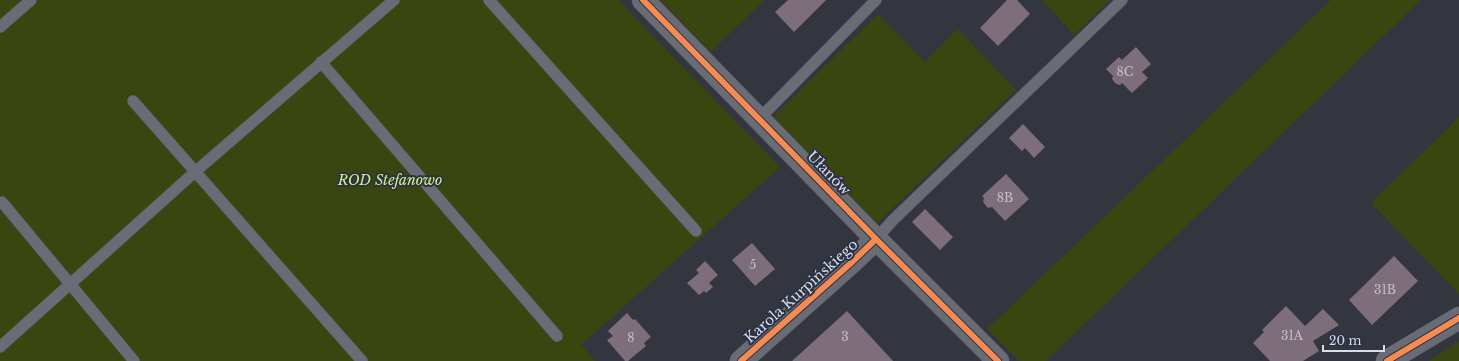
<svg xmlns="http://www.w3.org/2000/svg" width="1459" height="361" viewBox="0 0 1459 361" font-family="'Libre Baskerville',serif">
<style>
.green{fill:#394610}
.building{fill:#7e6e79}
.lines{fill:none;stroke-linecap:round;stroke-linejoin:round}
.lane-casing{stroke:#52545c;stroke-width:12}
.street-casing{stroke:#52545c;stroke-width:23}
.secondary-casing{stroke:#52545c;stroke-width:23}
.lane{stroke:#6a6c75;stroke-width:11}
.street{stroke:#6a6c75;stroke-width:22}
.secondary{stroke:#6a6c75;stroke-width:22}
.cycleway-casing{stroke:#2d3245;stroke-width:8}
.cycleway{stroke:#f68b52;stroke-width:6}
.labels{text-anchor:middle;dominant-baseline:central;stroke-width:4;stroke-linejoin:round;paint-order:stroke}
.number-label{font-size:12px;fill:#c2c1cd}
.street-label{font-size:14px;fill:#d9dde9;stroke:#2d3245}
.park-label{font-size:14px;font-style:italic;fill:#d1f37f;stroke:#2d3245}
</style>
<rect width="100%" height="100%" fill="#33363f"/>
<path class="green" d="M 0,0 L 618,0 L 780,167 L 581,345 L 596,361 L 0,361 Z
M 660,0 L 764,0 L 711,52 Z
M 1042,0 L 1110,0 L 1074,35 Z
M 1331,0 L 1421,0 L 1046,361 L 1020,361 L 987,329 Z
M 878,14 L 925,62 L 958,29 L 1016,90 L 877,223 L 773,117 Z
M 1459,117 L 1459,294 L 1371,203 Z
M 1459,342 L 1459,361 L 1428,361 Z"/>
<path class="building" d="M 788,0 L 826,0 L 794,32 L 775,12 Z
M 1007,0 L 1017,0 L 1030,14 L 998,46 L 980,28 Z
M 1136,47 L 1151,64 L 1142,72 L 1148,78 L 1132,93 L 1122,83 L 1120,85 L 1116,84 L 1112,79 L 1113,76 L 1106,69 L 1119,57 L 1122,60 Z
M 1023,124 L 1045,147 L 1034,158 L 1025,148 L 1022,151 L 1009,138 Z
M 1006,174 L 1029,199 L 1005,221 L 992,207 L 988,208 L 983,202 L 984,198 L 982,196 Z
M 925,209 L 953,237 L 940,250 L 912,222 Z
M 752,243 L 775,269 L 755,286 L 732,260 Z
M 1394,256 L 1418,281 L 1372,325 L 1349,300 Z
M 705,261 L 718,275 L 709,283 L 713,287 L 706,293 L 704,291 L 699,295 L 687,283 L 699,273 L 696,270 Z
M 1286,306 L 1305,326 L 1323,309 L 1339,325 L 1313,341 L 1319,351 L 1303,361 L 1270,361 L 1253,343 L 1264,332 L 1262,330 Z
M 847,311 L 893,361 L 792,361 Z
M 627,313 L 633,320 L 635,319 L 651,337 L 644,343 L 646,346 L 628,361 L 625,361 L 607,340 L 613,336 L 608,331 Z"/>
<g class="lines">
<defs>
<path id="lane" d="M 489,0 L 696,231
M 0,27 L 31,0
M 321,62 L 557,336
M 133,101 L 362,361
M 759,119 L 876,0
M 2,202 L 134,361
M 876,239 L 893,220 L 1122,0
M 0,347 L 196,171 L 394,0"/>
<path id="street" d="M 741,361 L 851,263 L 876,239
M 1387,361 L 1459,318"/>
<path id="secondary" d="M 643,0 L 876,239 L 998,361"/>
</defs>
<use href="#lane" class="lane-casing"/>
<use href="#street" class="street-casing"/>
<use href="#secondary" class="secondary-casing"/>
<use href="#lane" class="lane"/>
<use href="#street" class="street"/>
<use href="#secondary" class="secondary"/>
<defs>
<path id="cycleway" d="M 643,0 L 876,239 L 998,361
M 741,361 L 851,263 L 876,239
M 1387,361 L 1459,318"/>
</defs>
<use href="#cycleway" class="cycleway-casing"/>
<use href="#cycleway" class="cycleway"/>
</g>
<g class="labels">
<g class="number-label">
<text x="1125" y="71">8C</text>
<text x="1005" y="197">8B</text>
<text x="753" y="264">5</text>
<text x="1385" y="289">31B</text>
<text x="1292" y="335">31A</text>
<text x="845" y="336">3</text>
<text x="631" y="337">8</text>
</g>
<g class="street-label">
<text transform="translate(829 173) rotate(46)">Ułanów</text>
<text transform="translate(801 291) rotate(-42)">Karola Kurpińskiego</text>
</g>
<g class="park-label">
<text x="390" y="180">ROD Stefanowo</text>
</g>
</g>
<path d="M1323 345v6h61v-6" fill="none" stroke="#d9dde9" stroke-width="2"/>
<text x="1329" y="345" font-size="12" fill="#d9dde9" stroke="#2d3245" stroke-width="3" paint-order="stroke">20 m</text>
</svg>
